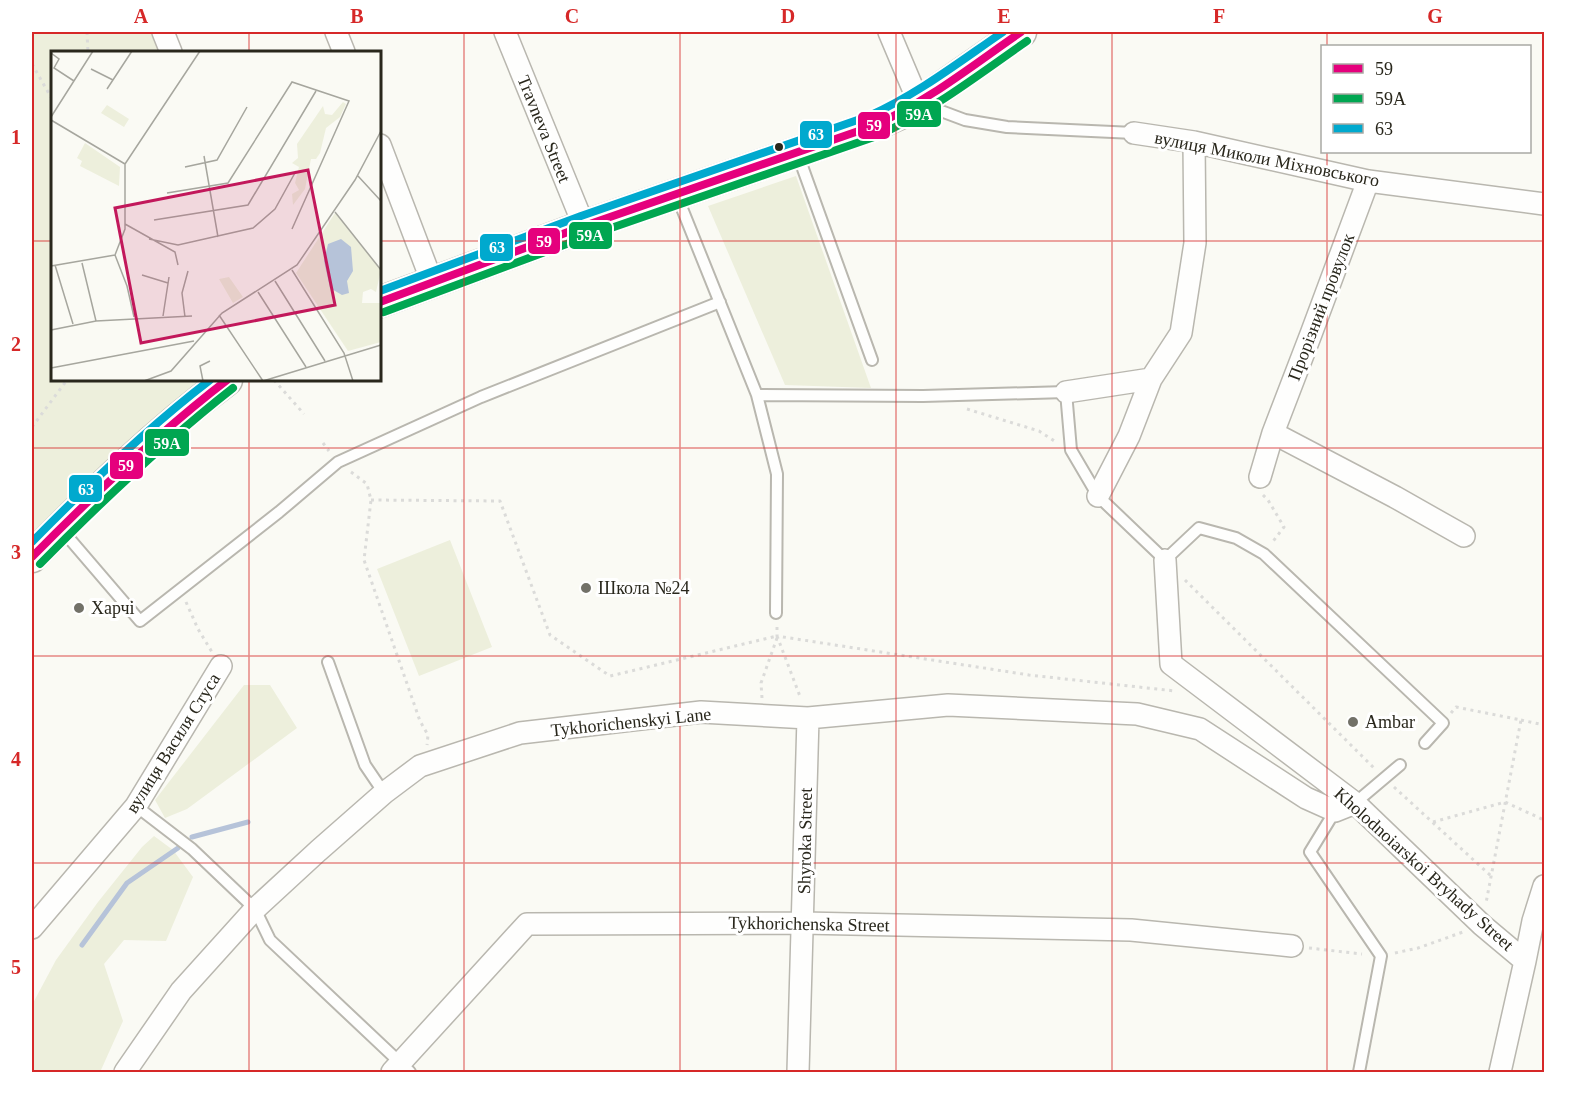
<svg xmlns="http://www.w3.org/2000/svg" width="1576" height="1104" viewBox="0 0 1576 1104" font-family="Georgia,serif">
<style>
.green{fill:#edefdc}
.lines{fill:none;stroke-linecap:round;stroke-linejoin:round}
.stream{stroke:#b6c3d9;stroke-width:5}
.lane-casing{stroke:#b9b7af;stroke-width:14}
.street-casing{stroke:#b9b7af;stroke-width:24}
.secondary-casing{stroke:#b9b7af;stroke-width:33}
.path{stroke:#dbdbd9;stroke-width:3;stroke-dasharray:3 4.5;stroke-linecap:butt}
.lane{stroke:#fefefd;stroke-width:10}
.street{stroke:#fefefd;stroke-width:21}
.secondary{stroke:#fefefd;stroke-width:30}
.bus-1-casing{stroke:#fff;stroke-width:12}
.bus-2-casing{stroke:#fff;stroke-width:12}
.bus-3-casing{stroke:#fff;stroke-width:12}
.bus-1{stroke:#e5007d;stroke-width:8}
.bus-2{stroke:#00a651;stroke-width:8}
.bus-3{stroke:#00a9ce;stroke-width:8}
.grid{fill:none;stroke:#d62828;stroke-width:1.5;stroke-opacity:0.55}
.bus-dot{fill:#29271c;stroke:#fff;stroke-width:2}
.poi-dot{fill:#727168;stroke:#fff;stroke-width:2}
.labels{text-anchor:middle;dominant-baseline:central;stroke-width:6;stroke-linejoin:round;paint-order:stroke}
.street-label{font-size:18px;fill:#29271c;stroke:#fff}
.poi-label{font-size:18px;fill:#29271c;stroke:#fff;text-anchor:start}
.inset-road{fill:none;stroke:#a6a69e;stroke-width:1.5}
.view{fill:#c2185b;fill-opacity:0.15;stroke:#c2185b;stroke-width:3}
.inset-edge{fill:none;stroke:#29271c;stroke-width:3}
.line-badge{stroke:#fff;stroke-width:2}
.badge-label{font-size:16px;text-anchor:middle;font-weight:bold;fill:#fff}
.neatline{fill:none;stroke:#d62828;stroke-width:2}
.grid-label{font-size:20px;text-anchor:middle;font-weight:bold;fill:#d62828}
</style>
<rect width="100%" height="100%" fill="#fafaf4"/>
<path class="green" d="M 32,32 L 158,32 L 166,52 L 52,52 L 52,380 L 208,380 L 120,450 L 65,502 L 32,537 Z
M 796,176 L 871,388 L 785,385 L 708,206 Z
M 450,540 L 492,647 L 419,676 L 377,569 Z
M 244,685 L 270,685 L 297,728 L 187,809 L 165,818 L 155,800 Z
M 154,836 L 173,850 L 193,877 L 166,941 L 124,940 L 104,964 L 123,1021 L 101,1070 L 99,1072 L 32,1072 L 32,1005 L 56,960 L 98,902 L 142,847 Z"/>
<g class="lines">
<path class="stream" d="M 192,837 L 248,822
M 82,945 L 127,883 L 178,848"/>
<defs>
<path id="lane" d="M 925,105 L 965,120 L 1007,127 L 1134,133
M 798,155 L 872,360
M 677,196 L 757,395 L 777,474 L 776,613
M 757,395 L 923,396 L 1066,392 L 1071,450 L 1098,496 L 1165,560 L 1199,528 L 1236,538 L 1264,554 L 1443,723 L 1425,743
M 62,530 L 140,621 L 279,512 L 338,462 L 481,397 L 720,302
M 328,662 L 365,765 L 384,793
M 1355,803 L 1400,765
M 136,806 L 192,849 L 255,909 L 270,940 L 410,1072
M 1335,811 L 1310,852 L 1381,956 L 1359,1072"/>
<path id="street" d="M 163,32 L 171,52
M 336,32 L 344,52
M 505,32 L 584,226
M 889,32 L 919,103
M 1134,133 L 1194,142 L 1368,181 L 1544,204
M 380,145 L 432,282
M 1066,392 L 1151,379
M 1273,433 L 1395,497 L 1464,536
M 1260,477 L 1273,433 L 1311,334 L 1368,181
M 1098,496 L 1129,436 L 1151,379 L 1181,333 L 1195,243 L 1194,142
M 1165,560 L 1171,664 L 1355,803 L 1482,925 L 1525,961
M 32,928 L 136,806 L 221,666
M 125,1072 L 181,991 L 255,909 L 318,851 L 384,793 L 420,766 L 520,733 L 701,712 L 808,718 L 948,705 L 1137,714 L 1200,729 L 1306,798 L 1335,811 L 1355,803
M 392,1072 L 527,924 L 803,923 L 1131,930 L 1292,946
M 798,1072 L 808,718
M 1500,1072 L 1525,961 L 1533,921 L 1544,886"/>
<path id="secondary" d="M 380,302 L 584,226 L 873,126 L 900,114 L 919,103 L 1021,32
M 32,557 C 93,494 157,432 227,380"/>
</defs>
<use href="#lane" class="lane-casing"/>
<use href="#street" class="street-casing"/>
<use href="#secondary" class="secondary-casing"/>
<path class="path" d="M 87,32 L 88,52
M 32,64 L 52,99
M 274,380 L 304,414
M 967,409 L 1039,431 L 1056,442
M 32,427 L 67,380
M 323,443 L 329,451
M 351,472 L 367,484 L 371,500 L 364,560 L 420,721 L 428,735 L 427,745
M 1263,495 L 1268,500 L 1284,527 L 1271,544
M 371,500 L 500,501 L 550,635 L 610,676 L 777,636
M 1185,580 L 1374,768
M 186,602 L 198,629 L 212,652
M 777,627 L 777,636 L 1029,675 L 1175,691
M 777,636 L 801,699
M 762,698 L 761,683 L 777,638
M 1451,713 L 1456,707 L 1521,720 L 1486,903
M 1521,720 L 1544,725
M 1394,787 L 1491,876
M 1433,822 L 1505,802 L 1544,820
M 1309,948 L 1362,954
M 1395,953 L 1418,948 L 1463,932"/>
<use href="#lane" class="lane"/>
<use href="#street" class="street"/>
<use href="#secondary" class="secondary"/>
<defs>
<path id="bus-1" d="M 380,302 L 584,226 L 873,126 C 927,102 973,65 1021,32
M 32,557 C 94,494 157,434 227,380"/>
<path id="bus-2" d="M 384,312 L 588,236 L 877,136 C 932,111 978,75 1027,41
M 40,564 C 101,502 164,442 233,388"/>
<path id="bus-3" d="M 380,291 L 581,216 L 869,116 C 918,94 959,62 1003,32
M 32,542 C 88,485 146,429 210,380"/>
</defs>
<use href="#bus-1" class="bus-1-casing"/>
<use href="#bus-2" class="bus-2-casing"/>
<use href="#bus-3" class="bus-3-casing"/>
<use href="#bus-1" class="bus-1"/>
<use href="#bus-2" class="bus-2"/>
<use href="#bus-3" class="bus-3"/>
</g>
<path class="grid" d="M 249,32 L 249,52M 464,32 L 464,1072M 680,32 L 680,1072M 896,32 L 896,1072M 1112,32 L 1112,1072M 1327,32 L 1327,46M 1327,152 L 1327,1072M 32,241 L 52,241M 380,241 L 1544,241M 249,380 L 249,1072M 32,448 L 1544,448M 32,656 L 1544,656M 32,863 L 1544,863"/>
<circle class="bus-dot" cx="779" cy="147" r="5"/>
<g class="poi-dot">
<circle cx="586" cy="588" r="6"/>
<circle cx="79" cy="608" r="6"/>
<circle cx="1353" cy="722" r="6"/>
</g>
<g class="labels">
<g class="street-label">
<text transform="translate(544 129) rotate(68)">Travneva Street</text>
<text transform="translate(1267 159) rotate(11)">вулиця Миколи Міхновського</text>
<text transform="translate(1321 307) rotate(-69)">Прорізний провулок</text>
<text transform="translate(631 722) rotate(-6)">Tykhorichenskyi Lane</text>
<text transform="translate(173 743) rotate(-58)">вулиця Василя Стуса</text>
<text transform="translate(805 841) rotate(-89)">Shyroka Street</text>
<text transform="translate(1424 869) rotate(42)">Kholodnoiarskoi Bryhady Street</text>
<text transform="translate(809 924) rotate(1)">Tykhorichenska Street</text>
</g>
<g class="poi-label">
<text x="598" y="588">Школа №24</text>
<text x="91" y="608">Харчі</text>
<text x="1365" y="722">Ambar</text>
</g>
</g>
<g transform="translate(51 51)">
<rect width="330" height="330" fill="#fafaf4"/>
<path d="M 292,51 L 295,53 L 289,66 L 275,77 L 269,102 L 265,108 L 260,108 L 254,138 L 242,154 L 241,143 L 248,139 L 244,132 L 248,116 L 241,112 L 247,107 L 246,93 L 272,55 L 274,63 L 281,64 ZM 56,54 L 78,68 L 73,76 L 50,62 ZM 34,92 L 69,116 L 68,135 L 29,115 L 31,110 L 26,107 ZM 284,162 L 330,219 L 325,241 L 320,238 L 312,241 L 311,252 L 330,252 L 330,291 L 297,300 L 245,222 ZM 178,226 L 192,246 L 182,252 L 168,228 Z" fill="#edefdc"/>
<path d="M 290,188 L 300,196 L 302,220 L 296,230 L 298,242 L 291,244 L 279,237 L 273,210 L 277,193 Z" fill="#b6c3d9"/>
<path class="inset-road" d="M 0,2 L 8,8 L 3,17 L 23,30M 40,18 L 62,29M 56,38 L 81,0M 0,66 L 42,0M 0,69 L 74,113M 153,105 L 167,186M 74,113 L 149,0M 134,116 L 166,109 L 196,56M 307,125 L 330,150M 116,142 L 177,132 L 241,31 L 298,50 L 241,178M 284,161 L 330,219M 103,169 L 197,154 L 265,40M 74,173 L 124,201 L 127,214M 98,188 L 127,194 L 202,177 L 224,158 L 245,120M 64,204 L 74,178 L 74,113M 64,204 L 76,235 L 83,266M 31,212 L 45,270M 4,214 L 22,273M 0,215 L 64,204M 241,219 L 293,302 L 302,330M 91,224 L 117,232M 224,230 L 274,310M 207,241 L 255,316M 168,264 L 212,330M 112,265 L 118,226M 134,266 L 131,242 L 137,220M 0,279 L 45,270 L 141,265M 0,317 L 143,290M 93,330 L 120,320 L 171,262 L 246,214 L 304,129 L 330,80M 152,330 L 149,315 L 159,310M 212,330 L 330,294"/>
<path class="view" d="M 257,119 L 284,254 L 90,292 L 64,157 Z"/>
<rect width="330" height="330" class="inset-edge"/>
</g>
<g class="line-badge">
<rect x="896" y="100" width="46" height="28" rx="6" fill="#00a651"/>
<rect x="857" y="111" width="34" height="29" rx="6" fill="#e5007d"/>
<rect x="799" y="120" width="34" height="29" rx="6" fill="#00a9ce"/>
<rect x="568" y="221" width="45" height="29" rx="6" fill="#00a651"/>
<rect x="527" y="227" width="34" height="28" rx="6" fill="#e5007d"/>
<rect x="479" y="233" width="35" height="29" rx="6" fill="#00a9ce"/>
<rect x="144" y="428" width="46" height="29" rx="6" fill="#00a651"/>
<rect x="109" y="451" width="35" height="29" rx="6" fill="#e5007d"/>
<rect x="68" y="474" width="35" height="29" rx="6" fill="#00a9ce"/>
</g>
<g class="badge-label">
<text x="919" y="120">59А</text>
<text x="874" y="131">59</text>
<text x="816" y="140">63</text>
<text x="590" y="241">59А</text>
<text x="544" y="247">59</text>
<text x="497" y="253">63</text>
<text x="167" y="449">59А</text>
<text x="126" y="471">59</text>
<text x="86" y="495">63</text>
</g>
<rect width="1576" height="1104" fill="none" stroke="#ffffff" stroke-width="66"/>
<rect x="1321" y="45" width="210" height="108" fill="#ffffff" stroke="#a9a9a4" stroke-width="1.5"/>
<rect x="1333" y="64" width="30" height="9" fill="#e5007d" stroke="#a9a9a4" stroke-width="1.5"/>
<text x="1375" y="75" font-size="18" fill="#29271c">59</text>
<rect x="1333" y="94" width="30" height="9" fill="#00a651" stroke="#a9a9a4" stroke-width="1.5"/>
<text x="1375" y="105" font-size="18" fill="#29271c">59А</text>
<rect x="1333" y="124" width="30" height="9" fill="#00a9ce" stroke="#a9a9a4" stroke-width="1.5"/>
<text x="1375" y="135" font-size="18" fill="#29271c">63</text>
<rect x="33" y="33" width="1510" height="1038" class="neatline"/>
<g class="grid-label">
<text x="141" y="23">A</text>
<text x="357" y="23">B</text>
<text x="572" y="23">C</text>
<text x="788" y="23">D</text>
<text x="1004" y="23">E</text>
<text x="1219" y="23">F</text>
<text x="1435" y="23">G</text>
<text x="16" y="144">1</text>
<text x="16" y="351">2</text>
<text x="16" y="559">3</text>
<text x="16" y="766">4</text>
<text x="16" y="974">5</text>
</g>
</svg>
